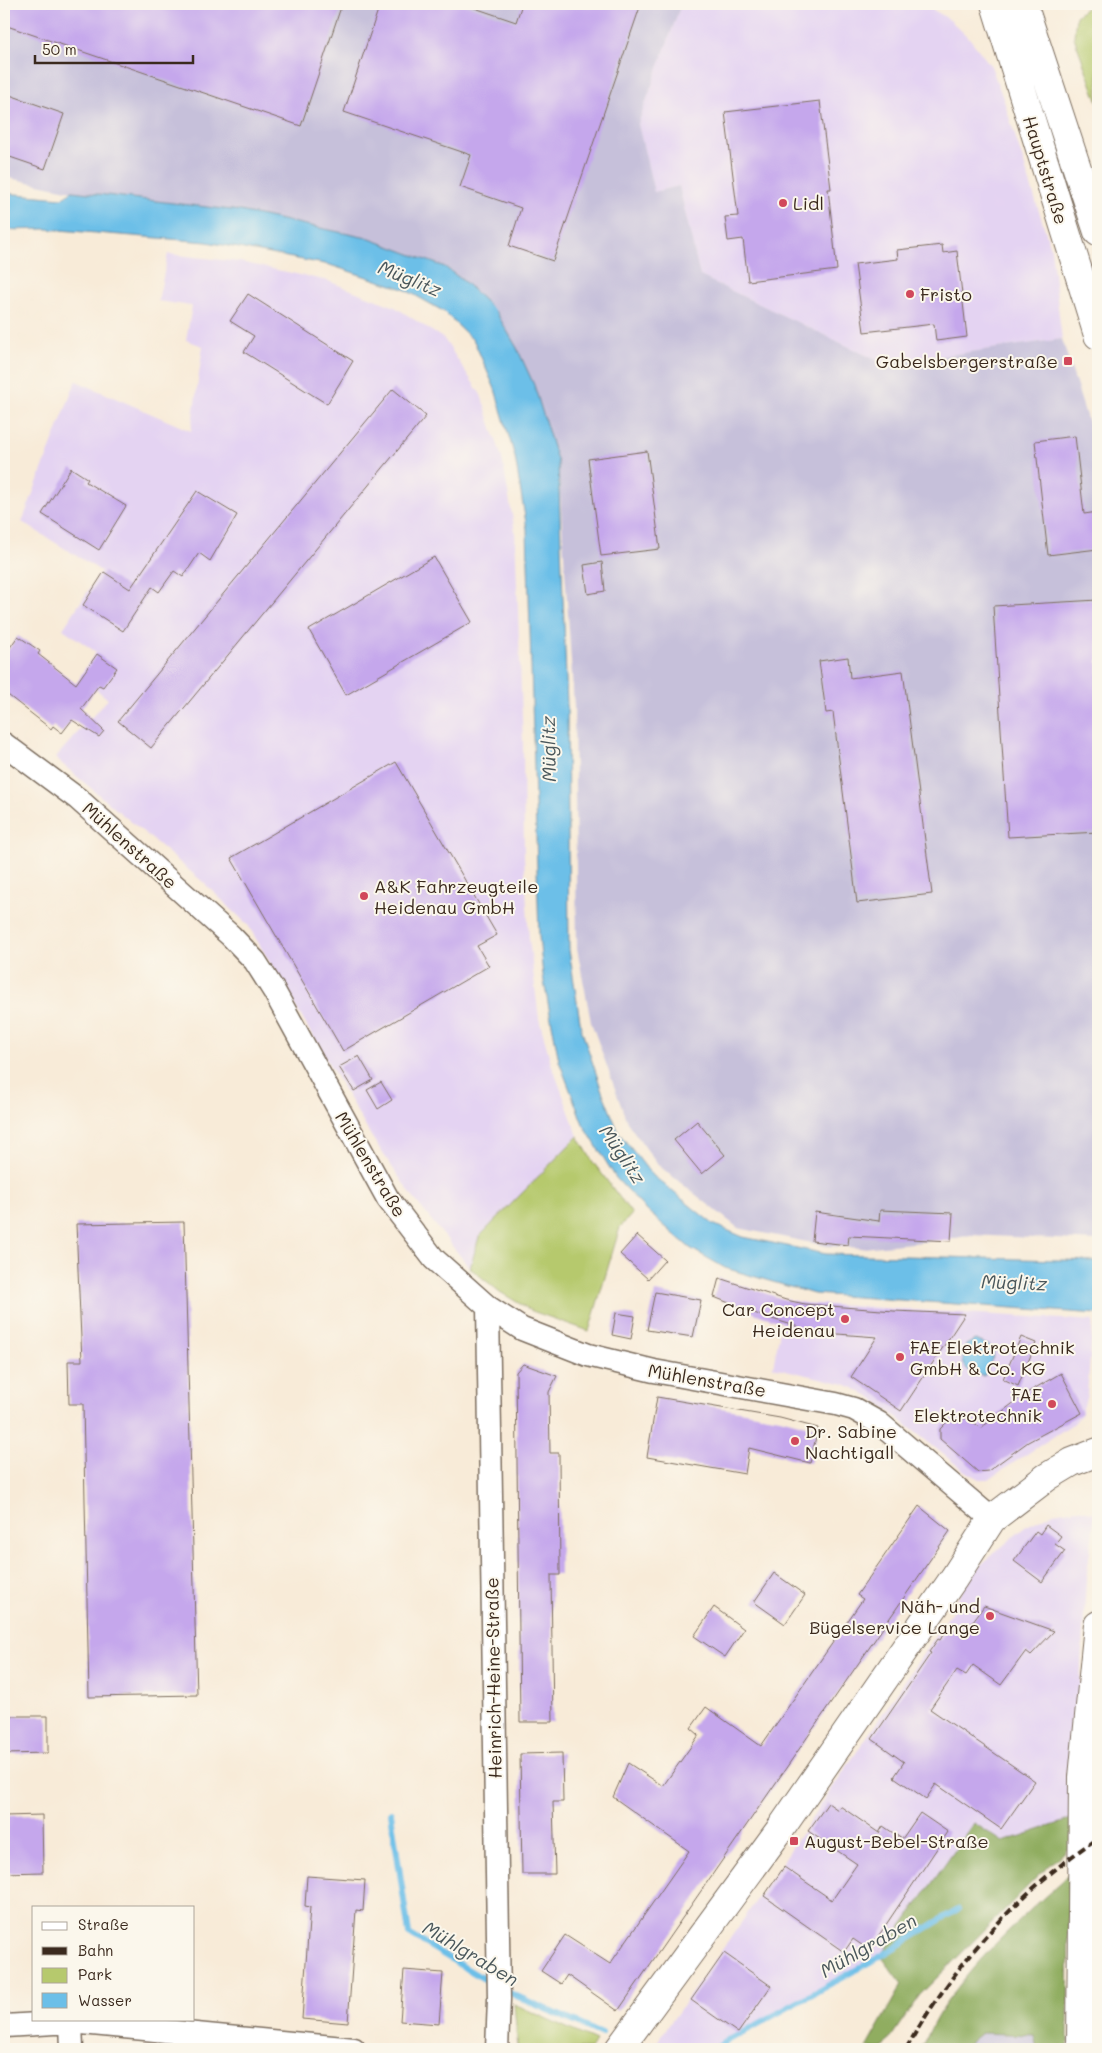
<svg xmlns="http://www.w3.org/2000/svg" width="1102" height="2053" viewBox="0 0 1102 2053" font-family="Mali,sans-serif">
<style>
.built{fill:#e4d3f2}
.industrial{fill:#c6c0da}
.green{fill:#b6c96d;stroke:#787a46}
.forest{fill:#90ad60;stroke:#666c3f}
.water{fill:#6cbfe8;stroke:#547483}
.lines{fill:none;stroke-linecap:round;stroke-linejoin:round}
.stream{stroke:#6cbfe8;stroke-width:6}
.building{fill:#c5a7ec}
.minor-casing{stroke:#7d6e5f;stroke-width:25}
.tertiary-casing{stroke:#7d6e5f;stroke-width:30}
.secondary-casing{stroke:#7d6e5f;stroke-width:30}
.minor{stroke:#fff;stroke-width:22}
.tertiary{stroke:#fff;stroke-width:28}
.secondary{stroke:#fff;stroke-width:28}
.rail{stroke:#3b2a1e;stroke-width:4;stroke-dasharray:8 4;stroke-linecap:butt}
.poi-dot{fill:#d1495b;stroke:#fbf7ec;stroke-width:2}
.labels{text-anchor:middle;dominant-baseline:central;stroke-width:4;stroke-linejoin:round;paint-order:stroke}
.street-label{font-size:18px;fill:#3b2a1e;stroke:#fbf7ec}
.poi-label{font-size:18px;fill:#3b2a1e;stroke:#fbf7ec;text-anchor:start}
.water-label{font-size:19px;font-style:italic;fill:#4a575b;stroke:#fbf7ec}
</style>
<rect width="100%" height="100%" fill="#fbf7ec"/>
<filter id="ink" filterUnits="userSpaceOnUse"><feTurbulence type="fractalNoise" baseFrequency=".02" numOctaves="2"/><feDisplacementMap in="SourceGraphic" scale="10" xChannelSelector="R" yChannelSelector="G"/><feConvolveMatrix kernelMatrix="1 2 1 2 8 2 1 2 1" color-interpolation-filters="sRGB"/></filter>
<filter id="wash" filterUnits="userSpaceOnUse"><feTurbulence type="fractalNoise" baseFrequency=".0096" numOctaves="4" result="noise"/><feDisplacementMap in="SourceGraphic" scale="20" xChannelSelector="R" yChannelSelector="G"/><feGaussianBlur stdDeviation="1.12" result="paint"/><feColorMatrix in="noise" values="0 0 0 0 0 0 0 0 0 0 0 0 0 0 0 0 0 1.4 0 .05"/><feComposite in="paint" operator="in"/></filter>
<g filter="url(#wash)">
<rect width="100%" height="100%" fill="#f8ebd8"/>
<path class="built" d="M 681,4 L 924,4 L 950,20 L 970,39 L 991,66 L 1004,101 L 1051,249 L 1062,339 L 885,364 L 700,276 L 679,186 L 654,192 L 638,124 Z
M 168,254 L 240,262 L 328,281 L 395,307 L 444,339 L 481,395 L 502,458 L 515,532 L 523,743 L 524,856 L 529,939 L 539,1019 L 551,1063 L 578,1136 L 480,1237 L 470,1268 L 412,1196 L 371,1136 L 248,925 L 203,882 L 55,758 L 108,699 L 80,676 L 96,652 L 63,629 L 101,571 L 22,522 L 76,381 L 191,431 L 203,346 L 186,340 L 192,306 L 158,301 Z
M 786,1299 L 805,1303 L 1093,1321 L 1087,1395 L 1081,1415 L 1071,1425 L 989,1479 L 979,1479 L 963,1470 L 870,1396 L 845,1384 L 773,1367 Z
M 1077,1509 L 1095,1513 L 1086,1581 L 1072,1819 L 1003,1842 L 974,1823 L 881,1956 L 719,2049 L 652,2049 L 741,1923 L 952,1611 L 970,1574 L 1025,1527 L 1053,1513 Z"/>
<path class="industrial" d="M 4,4 L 681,4 L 638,124 L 654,192 L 679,186 L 700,276 L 885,364 L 1062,339 L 1098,454 L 1098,1241 L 971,1235 L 951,1239 L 863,1248 L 827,1246 L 738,1228 L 658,1165 L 627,1122 L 591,1022 L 577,948 L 574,706 L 558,463 L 534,385 L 517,348 L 496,312 L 466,283 L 446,267 L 367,238 L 240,211 L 72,191 L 4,177 Z
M 981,2033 L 1034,2035 L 1037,2049 L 961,2049 Z"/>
<path class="green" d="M 1091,4 L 1098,4 L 1098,103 L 1074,37 L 1076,16 Z
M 578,1136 L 593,1162 L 632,1214 L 620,1227 L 589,1331 L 532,1311 L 500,1292 L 470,1268 L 479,1237 Z
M 514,2004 L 596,2041 L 591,2049 L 518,2049 Z"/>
<path class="forest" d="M 1072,1819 L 1075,1843 L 1039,1875 L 919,1996 L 883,2049 L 866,2048 L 902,1984 L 881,1956 L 974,1823 L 1003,1842 Z
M 1069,1875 L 1068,2049 L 1037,2049 L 1034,2035 L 981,2033 L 961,2049 L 920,2049 C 928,2035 935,2019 944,2006 C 979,1955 1024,1915 1069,1875 Z"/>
<path class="water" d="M 72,191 L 240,211 L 367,238 L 445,267 L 466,283 L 496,312 L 517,348 L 534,385 L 558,463 L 567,705 L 569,950 L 581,1028 L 602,1091 L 619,1133 L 651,1174 L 713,1224 L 743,1237 L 826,1254 L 1098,1261 L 1098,1314 L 814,1294 L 725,1268 L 690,1248 L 645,1209 L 616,1178 L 583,1124 L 559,1061 L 543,976 L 539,936 L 527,529 L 515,457 L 495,389 L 474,341 L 443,311 L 404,289 L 330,265 L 207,242 L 47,229 L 4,230 L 4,193 L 62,198 Z
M 975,1340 L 990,1346 L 994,1355 L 984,1376 C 964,1372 959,1364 966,1345 Z"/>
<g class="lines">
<path class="stream" d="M 4,1686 L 7,1686
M 391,1813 L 409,1934 L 494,1985
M 503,1990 L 602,2034
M 713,2049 L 881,1956 L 958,1909"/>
</g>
<g id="blocks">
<path class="building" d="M 4,4 L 342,4 L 301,126 L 4,25 Z
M 380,4 L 463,4 L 516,22 L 522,4 L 641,4 L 553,261 L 509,246 L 521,208 L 460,187 L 471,155 L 344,112 Z
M 4,93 L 64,114 L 45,169 L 4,155 Z
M 820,101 L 831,189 L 828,189 L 837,270 L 748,281 L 743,239 L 728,241 L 725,217 L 738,216 L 725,112 Z
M 942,245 L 943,253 L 957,251 L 967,337 L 936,341 L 934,324 L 864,332 L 855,264 L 898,259 L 897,250 Z
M 248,294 L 353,361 L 327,404 L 244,352 L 254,336 L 230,321 Z
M 393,389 L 426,416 L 151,748 L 118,721 Z
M 1075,436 L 1084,514 L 1098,512 L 1098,549 L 1048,555 L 1035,441 Z
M 647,451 L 660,549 L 601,556 L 588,459 Z
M 71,468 L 88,479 L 86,482 L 126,506 L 99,550 L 42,514 Z
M 197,491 L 237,515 L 210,561 L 199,553 L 183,577 L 174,571 L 159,592 L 152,587 L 123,631 L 83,605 L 104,572 L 130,589 Z
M 434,557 L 472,622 L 346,695 L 309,630 Z
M 602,562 L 605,591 L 588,594 L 584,565 Z
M 1098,600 L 1098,832 L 1008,837 L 993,606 Z
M 18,636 L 40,651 L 38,654 L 76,684 L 97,654 L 117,668 L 103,687 L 99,685 L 81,709 L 104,731 L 99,737 L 72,720 L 62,733 L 53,726 L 51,729 L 4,692 L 4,656 Z
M 848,657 L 850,678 L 903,671 L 932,894 L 857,903 L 833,712 L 826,713 L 819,661 Z
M 396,762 L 497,935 L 477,946 L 489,966 L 343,1051 L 231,858 Z
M 359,1056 L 373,1080 L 354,1091 L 339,1067 Z
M 381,1082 L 392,1100 L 378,1109 L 367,1090 Z
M 697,1121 L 725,1155 L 702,1174 L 674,1140 Z
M 880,1210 L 953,1213 L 951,1241 L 849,1236 L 848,1245 L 812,1241 L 815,1212 L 879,1221 Z
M 184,1222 L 197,1695 L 89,1697 L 83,1404 L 69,1404 L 68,1361 L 82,1361 L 76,1224 Z
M 637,1235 L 665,1260 L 648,1279 L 620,1254 Z
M 719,1278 L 786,1300 L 805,1304 L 894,1311 L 965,1314 L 901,1411 L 851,1377 L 877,1337 L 798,1331 L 799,1327 L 762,1316 L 714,1297 Z
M 655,1292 L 701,1300 L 693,1337 L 647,1330 Z
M 616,1313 L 635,1316 L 631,1339 L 612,1335 Z
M 1021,1337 L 1036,1343 L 1018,1386 L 1003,1379 Z
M 523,1364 L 557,1376 L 549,1392 L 550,1453 L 559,1453 L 560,1575 L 551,1575 L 553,1722 L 520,1722 L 516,1372 Z
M 1061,1373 L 1082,1413 L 1028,1442 L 988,1471 L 978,1472 L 940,1439 L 940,1429 L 947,1422 L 968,1418 L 981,1428 L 1025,1394 Z
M 657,1397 L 780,1418 L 818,1428 L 810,1463 L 749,1448 L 745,1474 L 647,1457 Z
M 919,1506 L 950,1531 L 618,2011 L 567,1975 L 561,1984 L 541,1971 L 565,1935 L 610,1964 L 689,1851 L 613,1797 L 628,1763 L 663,1786 L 699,1735 L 691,1728 L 706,1707 L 761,1746 L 863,1599 L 857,1595 Z
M 1046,1525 L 1061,1536 L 1055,1544 L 1065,1551 L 1042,1582 L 1014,1561 L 1036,1531 L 1040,1534 Z
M 774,1573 L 805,1595 L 785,1624 L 754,1602 Z
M 984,1606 L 1054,1631 L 1031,1655 L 1026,1651 L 1001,1685 L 973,1665 L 966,1675 L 957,1670 L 930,1709 L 1035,1781 L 1001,1829 L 936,1784 L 926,1799 L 894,1777 L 904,1762 L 872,1739 L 931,1653 L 929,1652 L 938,1639 L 940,1640 L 949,1627 L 962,1636 Z
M 714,1607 L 744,1629 L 725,1657 L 694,1636 Z
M 4,1716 L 48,1716 L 48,1753 L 4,1754 Z
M 562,1753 L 563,1802 L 553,1802 L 555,1874 L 522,1874 L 520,1754 Z
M 828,1803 L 838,1810 L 840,1806 L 879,1833 L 883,1826 L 902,1839 L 920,1813 L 948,1832 L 869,1950 L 853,1939 L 844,1952 L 764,1896 L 784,1867 L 832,1900 L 857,1864 L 808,1831 Z
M 42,1815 L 43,1872 L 4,1873 L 4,1816 Z
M 307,1876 L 365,1880 L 363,1911 L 356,1910 L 348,2023 L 302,2019 L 310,1907 L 305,1906 Z
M 724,1953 L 771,1986 L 738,2033 L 691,2000 Z
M 404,1970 L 443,1973 L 439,2024 L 400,2021 Z"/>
</g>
</g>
<g filter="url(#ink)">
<use href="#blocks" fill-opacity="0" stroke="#7d6e5f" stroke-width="1"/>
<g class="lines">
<defs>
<path id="minor" d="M 4,744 L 78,799 L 231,936 L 255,961 L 274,991 L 388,1199 L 434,1259 L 488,1307 L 522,1329 L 588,1355 L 654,1371 L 836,1404 L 854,1409 L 879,1423 L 992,1519
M 488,1307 L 499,1999 L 497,2049
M 71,2022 L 72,2049
M 5,2026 L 71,2022 L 354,2049"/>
<path id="tertiary" d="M 619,2049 L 779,1831 L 954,1578 L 992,1519 L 1047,1477 L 1072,1462 L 1098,1452"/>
<path id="secondary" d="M 995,4 L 1098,335
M 1023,4 L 1098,232
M 1081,2049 L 1083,1777 L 1098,1625"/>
</defs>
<use href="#minor" class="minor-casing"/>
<use href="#tertiary" class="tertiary-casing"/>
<use href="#secondary" class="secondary-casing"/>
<use href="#minor" class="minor"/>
<use href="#tertiary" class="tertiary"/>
<use href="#secondary" class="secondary"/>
<path class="rail" d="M 906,2049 C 953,1966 1018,1891 1098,1838"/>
</g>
</g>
<g class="poi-dot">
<circle cx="783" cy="203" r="5"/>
<circle cx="910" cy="294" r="5"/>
<rect x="1063" y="356" width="10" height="10" rx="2.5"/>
<circle cx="364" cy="896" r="5"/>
<circle cx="845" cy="1319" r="5"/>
<circle cx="900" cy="1357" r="5"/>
<circle cx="1052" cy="1404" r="5"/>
<circle cx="795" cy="1441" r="5"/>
<circle cx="990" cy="1616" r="5"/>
<rect x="789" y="1836" width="10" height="10" rx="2.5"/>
</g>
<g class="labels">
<g class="street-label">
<text transform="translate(1046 170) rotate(73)">Hauptstraße</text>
<text transform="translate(130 845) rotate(42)">Mühlenstraße</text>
<text transform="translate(371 1164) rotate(59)">Mühlenstraße</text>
<text transform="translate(707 1380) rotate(10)">Mühlenstraße</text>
<text transform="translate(493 1678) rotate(-91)">Heinrich-Heine-Straße</text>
</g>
<g class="poi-label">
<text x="793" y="203">Lidl</text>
<text x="920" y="294">Fristo</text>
<text x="1058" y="361" text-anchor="end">Gabelsbergerstraße</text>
<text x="374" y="886">A&amp;K Fahrzeugteile<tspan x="374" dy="21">Heidenau GmbH</tspan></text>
<text x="835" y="1309" text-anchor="end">Car Concept<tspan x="835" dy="21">Heidenau</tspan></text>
<text x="910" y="1347">FAE Elektrotechnik<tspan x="910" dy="21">GmbH &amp; Co. KG</tspan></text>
<text x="1042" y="1394" text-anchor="end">FAE<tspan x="1042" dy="21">Elektrotechnik</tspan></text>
<text x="805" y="1431">Dr. Sabine<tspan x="805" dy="21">Nachtigall</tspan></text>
<text x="980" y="1606" text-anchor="end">Näh- und<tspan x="980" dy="21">Bügelservice Lange</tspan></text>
<text x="804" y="1841">August-Bebel-Straße</text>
</g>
<g class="water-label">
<text transform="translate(410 278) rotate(22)">Müglitz</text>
<text transform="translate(548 749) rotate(-91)">Müglitz</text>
<text transform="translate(623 1154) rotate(56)">Müglitz</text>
<text transform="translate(1014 1282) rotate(2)">Müglitz</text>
<text transform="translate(868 1945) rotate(-30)">Mühlgraben</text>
<text transform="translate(471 1953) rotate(31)">Mühlgraben</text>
</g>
</g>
<rect width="1102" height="2053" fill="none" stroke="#fbf7ec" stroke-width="20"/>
<rect x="32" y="1906" width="162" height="115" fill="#fbf7ec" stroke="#aea59a"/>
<rect x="42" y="1922" width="25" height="8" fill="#ffffff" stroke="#aea59a"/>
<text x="78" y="1930" font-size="15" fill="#3b2a1e">Straße</text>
<rect x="42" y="1947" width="25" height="8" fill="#3b2a1e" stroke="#aea59a"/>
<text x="78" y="1956" font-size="15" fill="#3b2a1e">Bahn</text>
<rect x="42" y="1968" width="25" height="15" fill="#b6c96d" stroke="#aea59a"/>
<text x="78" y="1980" font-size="15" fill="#3b2a1e">Park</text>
<rect x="42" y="1993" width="25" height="15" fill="#6cbfe8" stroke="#aea59a"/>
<text x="78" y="2006" font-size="15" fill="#3b2a1e">Wasser</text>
<path d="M35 55v8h158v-8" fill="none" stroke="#3b2a1e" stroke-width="2.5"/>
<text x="42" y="55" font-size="15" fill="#3b2a1e" stroke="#fbf7ec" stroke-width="4" paint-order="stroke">50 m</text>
</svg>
